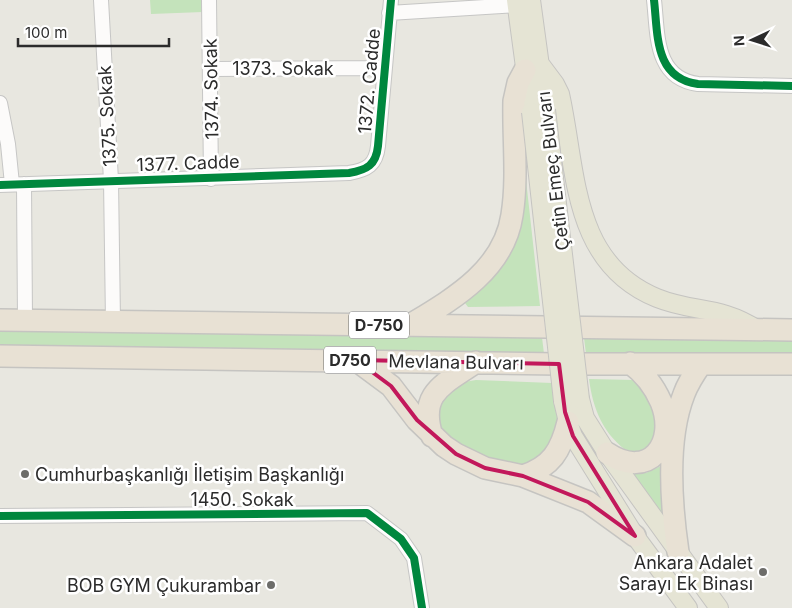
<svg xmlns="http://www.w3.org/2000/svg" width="792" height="608" viewBox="0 0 792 608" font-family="Inter,sans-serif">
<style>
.green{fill:#c4e3bb}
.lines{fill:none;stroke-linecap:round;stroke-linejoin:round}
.minor-casing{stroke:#c6c6c5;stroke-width:16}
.major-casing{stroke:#c5c4c1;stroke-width:20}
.highway-casing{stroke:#c5c4c1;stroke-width:24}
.minor{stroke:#fcfbfa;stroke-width:14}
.major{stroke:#e5e4d4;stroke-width:18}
.highway{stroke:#e8e1d4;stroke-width:21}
.major-bridge-casing{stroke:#c5c4c1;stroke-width:20;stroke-linecap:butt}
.major-bridge{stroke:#e5e4d4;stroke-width:18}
.cycleway-casing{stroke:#fff;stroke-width:11}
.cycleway{stroke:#00873e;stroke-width:8}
.marked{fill:none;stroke:#c2185b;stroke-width:4;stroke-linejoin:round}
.poi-dot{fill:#6d6d6a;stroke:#fff;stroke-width:2}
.labels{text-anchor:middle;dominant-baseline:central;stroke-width:5;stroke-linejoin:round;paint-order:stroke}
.shield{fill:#fff;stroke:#6b6b6b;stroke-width:1}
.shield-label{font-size:16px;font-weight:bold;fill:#2b2b2b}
.street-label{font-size:18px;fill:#2b2b2b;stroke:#fff}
.poi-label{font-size:18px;fill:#2b2b2b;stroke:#fff;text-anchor:end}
</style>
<rect width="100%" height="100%" fill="#e8e7e0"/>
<path class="green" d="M 150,0 L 202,0 L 203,12 L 151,14 Z
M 525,171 L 540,306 L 468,307 L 465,303 C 521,261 517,236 525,171 Z
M 0,331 L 542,337 L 544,354 L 0,346 Z
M 584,338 L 792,339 L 792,356 L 586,354 Z
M 589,379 L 634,380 C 646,392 659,408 659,428 C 659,435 651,446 648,453 L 630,453 C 603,435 593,409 589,379 Z
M 476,380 L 552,383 L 561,435 L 538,465 L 503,466 L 460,445 L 442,429 L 435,419 L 435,404 L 464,382 Z
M 665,464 L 670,527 L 631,473 L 646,473 Z"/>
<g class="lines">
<defs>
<path id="minor" d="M 101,0 L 111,180 L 113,322
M 209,0 L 211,179
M 654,0 C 658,34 654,78 698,84 L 792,86
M 389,13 L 517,5
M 211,69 L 385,68
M 0,103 L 8,144 L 12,184
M 24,184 L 25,320
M 0,185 L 349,173 C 367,170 376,165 378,146 L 391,0
M 0,516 L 367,513 L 401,539 L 414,558 L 422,608"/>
<path id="major" d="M 516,0 L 531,112
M 531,0 L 546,110
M 540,64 L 555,84 L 560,94 C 577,170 571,263 657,298 C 694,313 720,305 758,330
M 580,399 L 585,418 L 607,453 L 719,608
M 563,401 L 568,422 L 573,436 L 635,536 L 688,608"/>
<path id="highway" d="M 0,320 L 792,330
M 410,325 C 453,299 504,270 512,215 C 518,178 513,138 514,101 L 518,83 L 525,70
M 0,356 L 558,364 L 792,364
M 356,360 L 391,386 L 417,420 L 444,446 L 456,454 L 485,468 L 523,476 L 588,502 L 635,536
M 432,436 C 418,392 445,384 476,362
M 607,453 C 649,481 678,443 661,402 C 654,386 644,373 630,363
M 523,476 C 551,467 561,451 568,422
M 678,552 C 671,504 666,440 684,394 C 688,383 694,374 701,364"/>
</defs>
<use href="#minor" class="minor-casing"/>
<use href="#major" class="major-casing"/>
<use href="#highway" class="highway-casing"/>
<use href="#minor" class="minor"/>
<use href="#major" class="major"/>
<use href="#highway" class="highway"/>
<defs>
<path id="major-bridge" d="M 546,110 L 580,399
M 531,112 L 563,401"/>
</defs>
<use href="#major-bridge" class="major-bridge-casing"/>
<use href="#major-bridge" class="major-bridge"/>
<defs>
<path id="cycleway" d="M 654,0 C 658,34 654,78 698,84 L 792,86
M 0,185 L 349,173 C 367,170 376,165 378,146 L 391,0
M 0,516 L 367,513 L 401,539 L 414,558 L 422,608"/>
</defs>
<use href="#cycleway" class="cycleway-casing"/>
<use href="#cycleway" class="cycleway"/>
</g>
<path class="marked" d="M 356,360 L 559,364 L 565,412 L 573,436 L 635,536 L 588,502 L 523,476 L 485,468 L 456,454 L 417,420 L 391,386 Z"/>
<g class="poi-dot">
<circle cx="25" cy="474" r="5"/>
<circle cx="763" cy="572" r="5"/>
<circle cx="271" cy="585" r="5"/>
</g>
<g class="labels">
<g class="shield">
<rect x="349" y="311.5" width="60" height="27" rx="4"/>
<rect x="324" y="346.5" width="52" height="27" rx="4"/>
</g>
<g class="shield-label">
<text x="379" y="325">D-750</text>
<text x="350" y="360">D750</text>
</g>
<g class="street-label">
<text x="283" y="68">1373. Sokak</text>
<text transform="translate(369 81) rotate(-85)">1372. Cadde</text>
<text transform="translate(211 89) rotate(-91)">1374. Sokak</text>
<text transform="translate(107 116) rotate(-93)">1375. Sokak</text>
<text transform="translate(188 163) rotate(-2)">1377. Cadde</text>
<text transform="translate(553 171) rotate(-97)">Çetin Emeç Bulvarı</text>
<text transform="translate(456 362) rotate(1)">Mevlana Bulvarı</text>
<text x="242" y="499">1450. Sokak</text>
</g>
<g class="poi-label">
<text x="35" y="474" text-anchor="start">Cumhurbaşkanlığı İletişim Başkanlığı</text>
<text x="753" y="562">Ankara Adalet<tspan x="753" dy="21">Sarayı Ek Binası</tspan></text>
<text x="261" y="585">BOB GYM Çukurambar</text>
</g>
</g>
<g transform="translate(752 40) rotate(266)" stroke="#ffffff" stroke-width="4" paint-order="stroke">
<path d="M0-4L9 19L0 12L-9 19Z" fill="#2b2b2b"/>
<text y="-8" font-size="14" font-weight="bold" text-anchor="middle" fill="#2b2b2b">N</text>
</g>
<path d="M18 38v8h151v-8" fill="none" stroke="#2b2b2b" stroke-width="2.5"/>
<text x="25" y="38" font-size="15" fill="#2b2b2b" stroke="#ffffff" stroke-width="4" paint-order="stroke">100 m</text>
</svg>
